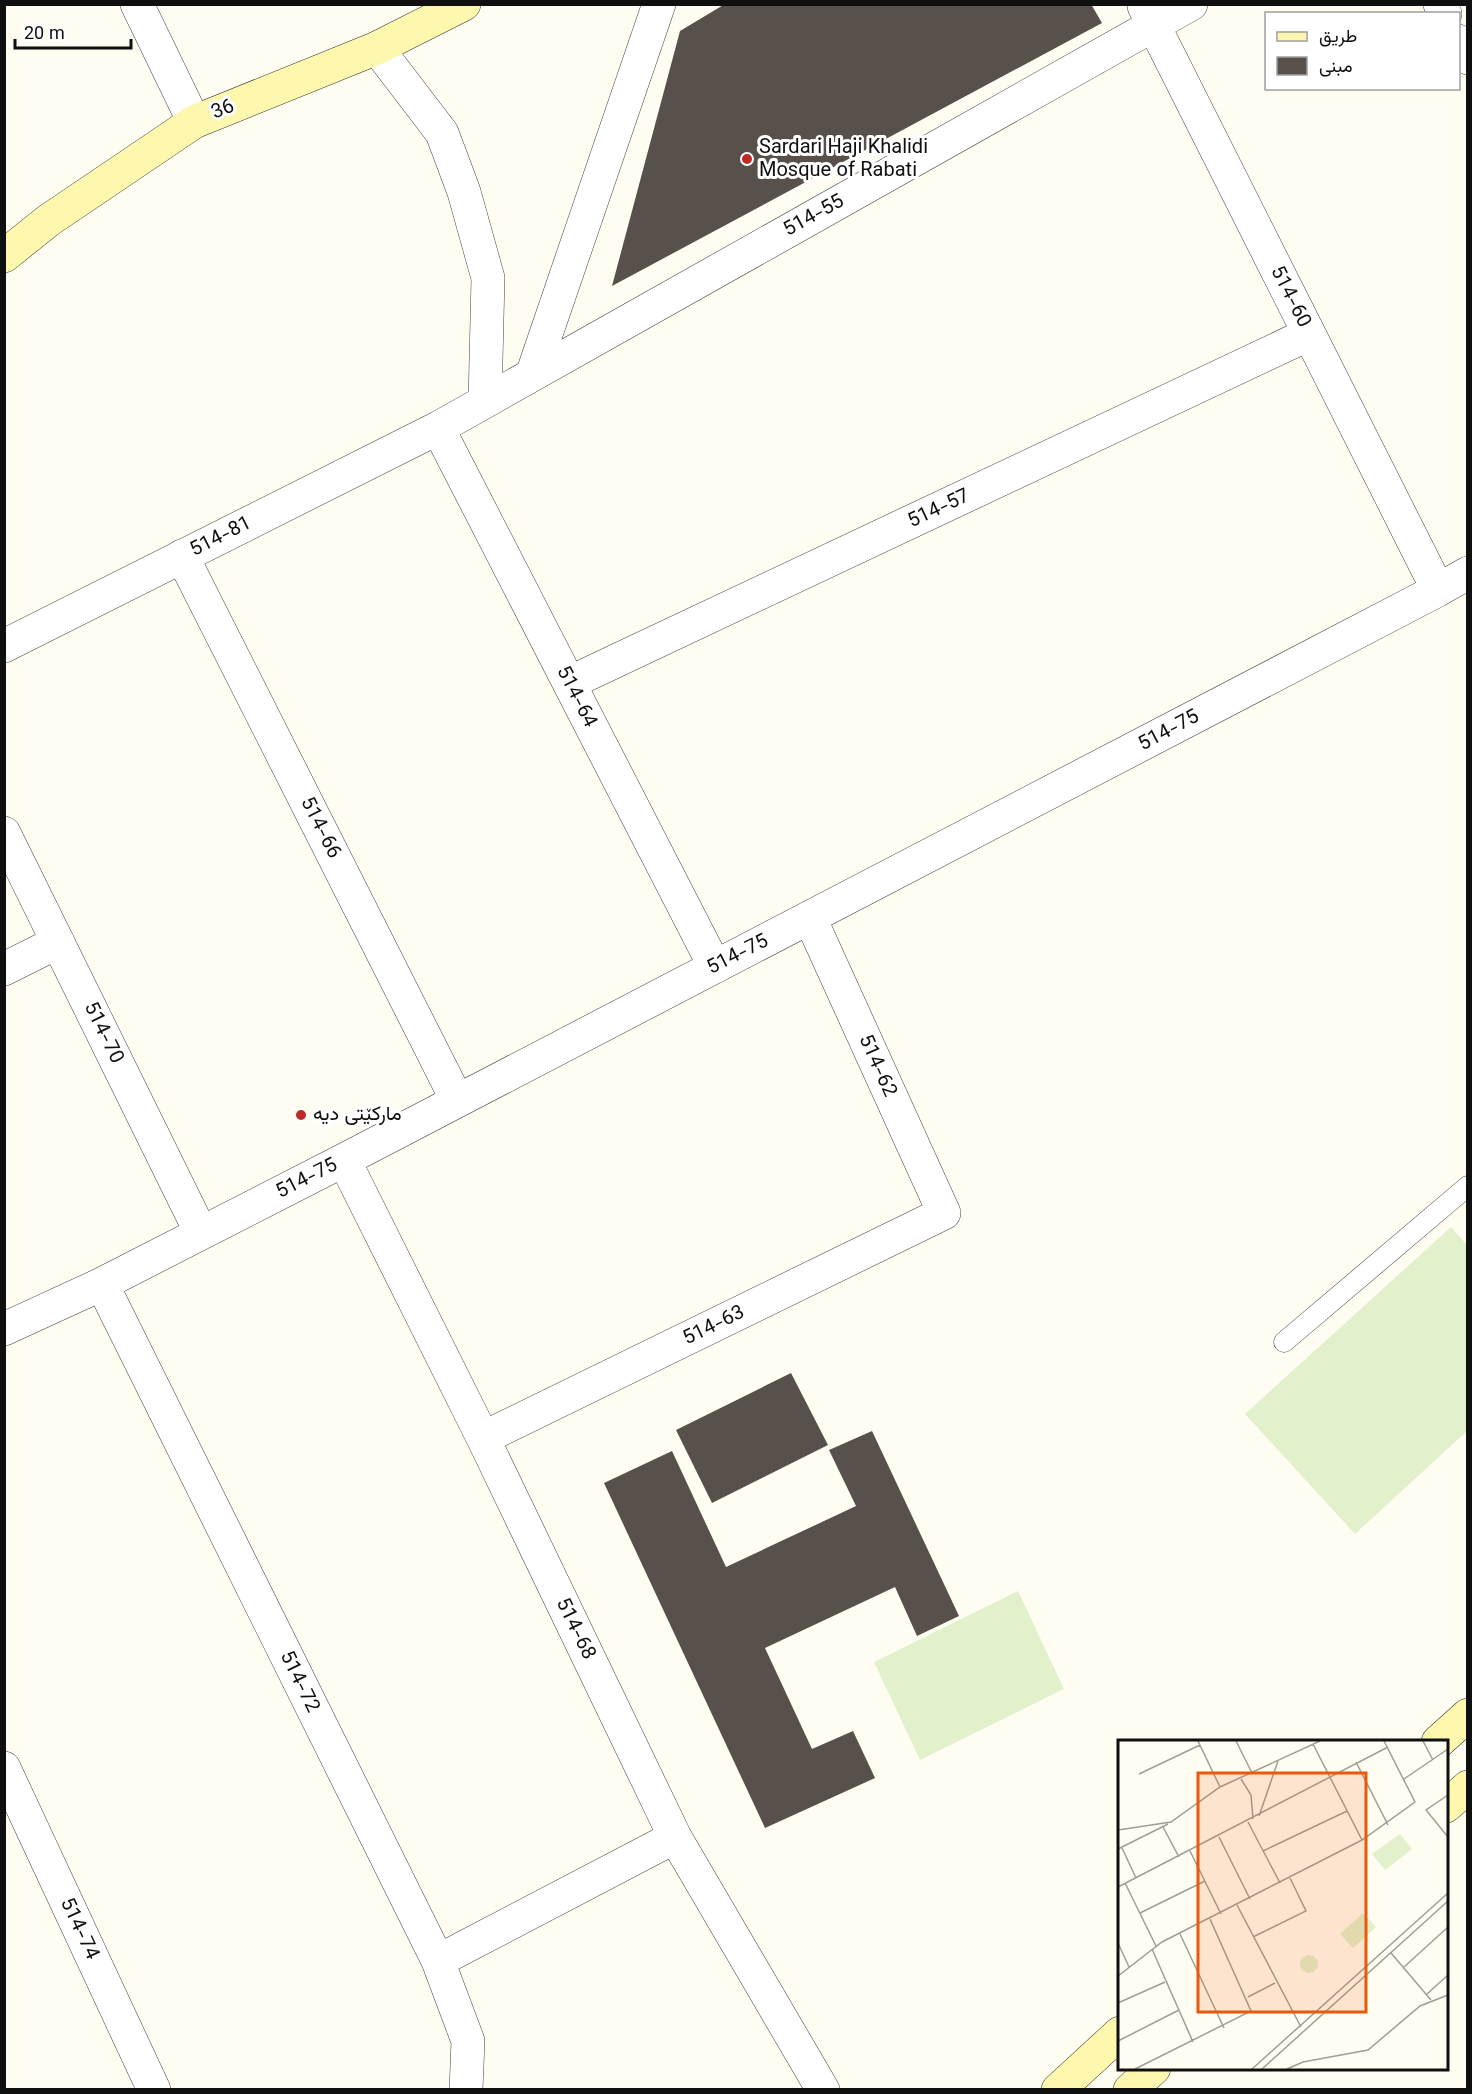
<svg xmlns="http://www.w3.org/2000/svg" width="1472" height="2094" viewBox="0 0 1472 2094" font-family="Georgia,Vazirmatn,serif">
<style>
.pitch{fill:#e2f0cc}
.building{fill:#57504b}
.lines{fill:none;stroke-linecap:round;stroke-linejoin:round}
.lane-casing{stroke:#424242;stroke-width:21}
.street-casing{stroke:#424242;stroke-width:34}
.secondary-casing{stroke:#313131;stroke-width:34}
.lane{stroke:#fff;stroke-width:20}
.street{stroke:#fff;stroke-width:33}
.secondary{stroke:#fdf8ad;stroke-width:33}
.poi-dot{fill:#bd2928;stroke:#fff;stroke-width:2}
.labels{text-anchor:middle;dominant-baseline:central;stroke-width:6;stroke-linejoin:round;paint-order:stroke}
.street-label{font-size:20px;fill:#0f0f0f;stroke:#fff}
.poi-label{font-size:20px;fill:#0f0f0f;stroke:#fff;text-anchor:start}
.inset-road{fill:none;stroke:#9f9e97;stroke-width:1.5}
.view{fill:#e8590c;fill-opacity:0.15;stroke:#e8590c;stroke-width:3}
.inset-edge{fill:none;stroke:#0f0f0f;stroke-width:3}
</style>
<rect width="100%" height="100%" fill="#fffdf1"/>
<path class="pitch" d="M 1451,1227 L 1467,1245 L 1467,1431 L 1355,1534 L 1245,1414 Z
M 1018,1591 L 1064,1689 L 920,1760 L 874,1662 Z"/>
<path class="building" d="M 725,4 L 1091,4 L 1102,23 L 612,286 L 680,31 Z
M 791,1373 L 828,1445 L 712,1503 L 676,1430 Z
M 872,1431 L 959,1616 L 917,1636 L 895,1587 L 765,1648 L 812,1749 L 853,1731 L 875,1778 L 765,1828 L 604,1483 L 672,1451 L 726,1567 L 856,1506 L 829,1450 Z"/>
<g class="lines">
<defs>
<path id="lane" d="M 1284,1342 L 1468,1186"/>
<path id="street" d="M 137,4 L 194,122
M 1440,4 L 1445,14
M 1144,6 L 1438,590
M 1458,41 L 1468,58
M 377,48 L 442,133 L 464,192 L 488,278 L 485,401
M 532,375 L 659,4
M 438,428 L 715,967
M 182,556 L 457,1100
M 4,646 L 438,428 L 1191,4
M 569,683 L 1309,334
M 4,833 L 201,1233
M 4,969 L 58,942
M 344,1160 L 483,1438 L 675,1837 L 823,2090
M 102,1284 L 438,1961 L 468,2041 L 466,2090
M 4,1329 L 102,1284 L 344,1160 L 1438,590 L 1468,573
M 483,1438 L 944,1213 L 810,918
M 4,1768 L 154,2090
M 438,1961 L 675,1837"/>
<path id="secondary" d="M 4,256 L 49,220 L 194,122 L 377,48 L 464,4
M 1438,1742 L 1468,1715
M 1446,1806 L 1468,1787
M 1058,2090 L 1120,2033
M 1130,2090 L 1154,2068"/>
</defs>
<use href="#lane" class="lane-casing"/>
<use href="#street" class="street-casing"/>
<use href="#secondary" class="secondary-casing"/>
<use href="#lane" class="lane"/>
<use href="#street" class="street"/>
<use href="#secondary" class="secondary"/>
</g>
<g class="poi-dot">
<circle cx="747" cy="159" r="6"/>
<circle cx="301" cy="1115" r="6"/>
</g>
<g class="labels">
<g class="street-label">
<text transform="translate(223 110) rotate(-22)">36</text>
<text transform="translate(814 216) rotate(-29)">514-55</text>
<text transform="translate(1290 297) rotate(63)">514-60</text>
<text transform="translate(939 509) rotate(-25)">514-57</text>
<text transform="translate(221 537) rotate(-27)">514-81</text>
<text transform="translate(576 697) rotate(63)">514-64</text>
<text transform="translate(1169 731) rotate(-28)">514-75</text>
<text transform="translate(320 828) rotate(63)">514-66</text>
<text transform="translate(738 955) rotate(-27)">514-75</text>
<text transform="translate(103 1033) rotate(64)">514-70</text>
<text transform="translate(877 1066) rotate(66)">514-62</text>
<text transform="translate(307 1179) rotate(-27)">514-75</text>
<text transform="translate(714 1326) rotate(-26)">514-63</text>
<text transform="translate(575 1629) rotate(64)">514-68</text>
<text transform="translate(299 1682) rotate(64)">514-72</text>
<text transform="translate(79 1929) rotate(65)">514-74</text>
</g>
<g class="poi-label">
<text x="759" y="148">Sardari Haji Khalidi<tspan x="759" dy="23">Mosque of Rabati</tspan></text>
<text x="313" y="1115">مارکێتی دیە</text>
</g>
</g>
<g transform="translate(1118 1740)">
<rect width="330" height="330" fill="#fffdf1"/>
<path d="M 282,94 L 294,109 L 267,130 L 254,114 ZM 245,173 L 258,187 L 235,208 L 222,194 ZM182 224a9 9 0 1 1 18 0a9 9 0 1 1-18 0Z" fill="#e2f0cc"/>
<path class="inset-road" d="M 80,1 L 102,47M 118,1 L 134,33M 305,1 L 315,20M 195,4 L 244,100M 238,22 L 270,85M 21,34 L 82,5M 123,39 L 133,55 L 135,79M 286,39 L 330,9M 330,55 L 308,70 L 330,97M 141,76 L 160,21M 130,82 L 162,143M 45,87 L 61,117M 0,90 L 53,82 L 102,47 L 202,1M 101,97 L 132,159M 4,108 L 18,138M 0,109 L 50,84M 72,111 L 103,174M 145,111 L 229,71M 7,143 L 38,206M 0,147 L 270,7M 119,165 L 183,287M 22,173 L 87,141M 62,194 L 106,288M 135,197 L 188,171 L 172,138M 0,203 L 11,227M 34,209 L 75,302M 273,213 L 313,260M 286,227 L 330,187M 0,236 L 44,202 L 244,100 L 297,62 L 266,1M 309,254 L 330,235M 130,257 L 157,243M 0,263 L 47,242M 0,301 L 61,270M 17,329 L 133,271 L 92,179M 134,329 L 330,153M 144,329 L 330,161M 169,329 L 185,322 L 250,310 L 302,266 L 330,255"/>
<path class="view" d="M 80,33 L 248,33 L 248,272 L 80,272 Z"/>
<rect width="330" height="330" class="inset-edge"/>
</g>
<rect width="1472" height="2094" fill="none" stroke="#0f0f0f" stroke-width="12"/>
<rect x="1265" y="12" width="195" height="78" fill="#ffffff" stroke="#9f9f9f" stroke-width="1.5"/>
<rect x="1277" y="32" width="30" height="9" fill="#fdf8ad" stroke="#9f9f9f" stroke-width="1.5"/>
<text x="1319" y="42" font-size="18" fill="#0f0f0f">طريق</text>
<rect x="1277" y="57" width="30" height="18" fill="#57504b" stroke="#9f9f9f" stroke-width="1.5"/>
<text x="1319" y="72" font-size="18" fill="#0f0f0f">مبنى</text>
<path d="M15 39v9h116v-9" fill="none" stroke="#0f0f0f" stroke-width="3"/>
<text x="24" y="39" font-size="18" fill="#0f0f0f" stroke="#ffffff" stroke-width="4.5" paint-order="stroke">20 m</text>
</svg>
